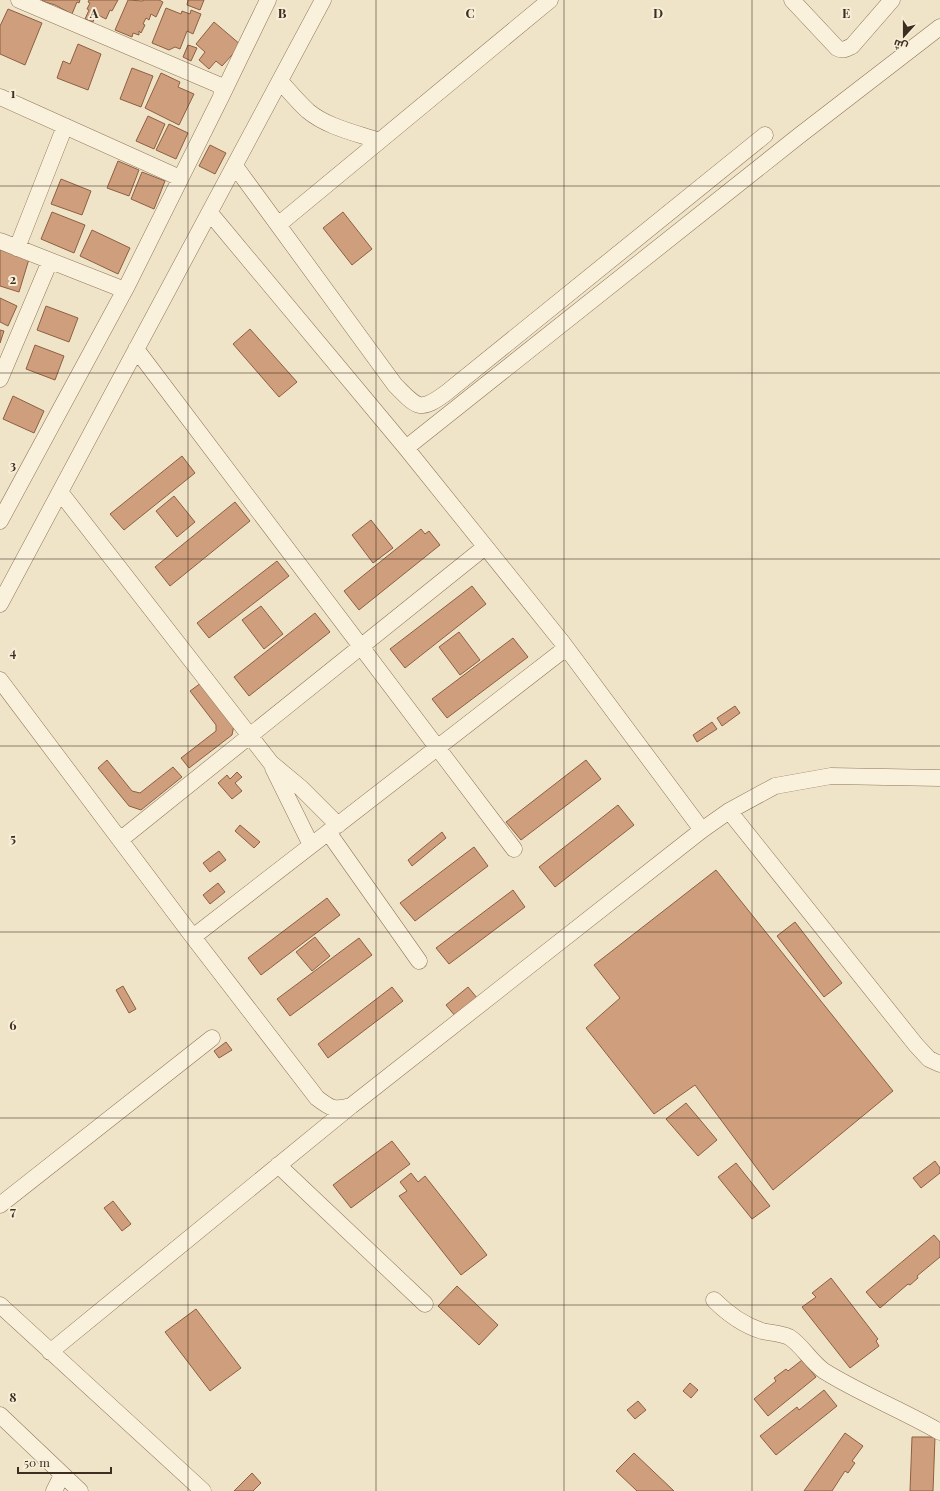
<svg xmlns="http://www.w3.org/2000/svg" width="940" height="1491" viewBox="0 0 940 1491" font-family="'Playfair Display',Cairo,serif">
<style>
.building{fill:#cf9f7d;stroke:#8d5f41}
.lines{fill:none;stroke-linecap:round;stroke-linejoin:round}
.minor-casing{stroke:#8d765c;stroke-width:17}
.minor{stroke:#faf1dc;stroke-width:16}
.grid{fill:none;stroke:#3d2e20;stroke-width:1;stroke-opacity:0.55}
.grid-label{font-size:13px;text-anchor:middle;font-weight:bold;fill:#3d2e20;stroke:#f7eed8;stroke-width:4;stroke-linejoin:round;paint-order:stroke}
</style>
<rect width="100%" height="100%" fill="#f0e4c8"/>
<path class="building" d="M 43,0 L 80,0 L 79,3 L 77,2 L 72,14 L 55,5 L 42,1 Z
M 89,0 L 118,0 L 112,11 L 110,10 L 106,19 L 96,14 L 93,22 L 85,19 L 89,10 L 87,9 L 90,3 L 88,2 Z
M 128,0 L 143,1 L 143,0 L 159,0 L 163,2 L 156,17 L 151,14 L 149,20 L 146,18 L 143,24 L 145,25 L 141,33 L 139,31 L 139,35 L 133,33 L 132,37 L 115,30 Z
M 188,0 L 204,0 L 200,10 L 187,5 Z
M 166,8 L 181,14 L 182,11 L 190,14 L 191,10 L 201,14 L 193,34 L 187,31 L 180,49 L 175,47 L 169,50 L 152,43 Z
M 8,9 L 42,23 L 25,65 L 0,54 L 0,26 Z
M 214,22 L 241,45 L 222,66 L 216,61 L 209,69 L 199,60 L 205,52 L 196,44 Z
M 78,44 L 101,54 L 88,90 L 57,78 L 63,61 L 70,64 Z
M 188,45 L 197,48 L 191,61 L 183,57 Z
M 132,68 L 153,76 L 141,107 L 120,99 Z
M 161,73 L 180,82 L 178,87 L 194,94 L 179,125 L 145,108 Z
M 148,116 L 165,124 L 154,149 L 136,141 Z
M 169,124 L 188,133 L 176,159 L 156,150 Z
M 210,145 L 226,153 L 215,174 L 199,166 Z
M 118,161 L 139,170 L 129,196 L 107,188 Z
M 142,172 L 165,181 L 154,209 L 131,199 Z
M 61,179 L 91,191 L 82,215 L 51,204 Z
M 52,212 L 85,225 L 74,253 L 41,239 Z
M 343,212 L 372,249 L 352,265 L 323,228 Z
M 92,230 L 130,248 L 118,274 L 80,256 Z
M 0,249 L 29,259 L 19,292 L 0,286 Z
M 0,298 L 17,306 L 8,326 L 0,322 Z
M 46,306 L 78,318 L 69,342 L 37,330 Z
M 250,329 L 297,382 L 279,397 L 233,344 Z
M 0,330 L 4,331 L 0,343 Z
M 35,345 L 64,356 L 55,380 L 26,369 Z
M 13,396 L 44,411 L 34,433 L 3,419 Z
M 182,456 L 195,473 L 124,530 L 110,514 Z
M 174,496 L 195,522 L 177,537 L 156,511 Z
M 235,502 L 250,521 L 170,586 L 155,567 Z
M 371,520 L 393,548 L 373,563 L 352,535 Z
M 421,529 L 425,534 L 429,531 L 440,545 L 359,610 L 344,591 Z
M 277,561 L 289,576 L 209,638 L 197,623 Z
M 472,586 L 486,604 L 405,668 L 390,649 Z
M 261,606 L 283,634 L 264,649 L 242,620 Z
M 315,613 L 330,632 L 249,696 L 234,677 Z
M 459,632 L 480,660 L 460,675 L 439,647 Z
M 513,638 L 528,657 L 447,718 L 432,699 Z
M 201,683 L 234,725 L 232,735 L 189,768 L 181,758 L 216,731 L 216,725 L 190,691 Z
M 735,706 L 740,713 L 722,726 L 717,718 Z
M 712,722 L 717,729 L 697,742 L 693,735 Z
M 107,760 L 132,791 L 140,793 L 173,767 L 182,777 L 141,810 L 129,806 L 98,768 Z
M 586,760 L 601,779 L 521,840 L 506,822 Z
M 237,772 L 242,777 L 235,783 L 242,791 L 232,799 L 218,783 L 227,775 L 230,779 Z
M 618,805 L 634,825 L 555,887 L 539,867 Z
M 240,825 L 260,842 L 254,848 L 235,831 Z
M 442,832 L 446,838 L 412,866 L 408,860 Z
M 474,847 L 488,866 L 415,921 L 400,903 Z
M 219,851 L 226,860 L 210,872 L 203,863 Z
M 716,870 L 893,1091 L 773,1190 L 695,1085 L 654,1114 L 586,1028 L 620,998 L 594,965 Z
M 218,883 L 225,892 L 210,904 L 203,895 Z
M 513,890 L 525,907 L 449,964 L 436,948 Z
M 327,898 L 340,915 L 261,975 L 248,958 Z
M 795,922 L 842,983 L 824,997 L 777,936 Z
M 315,937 L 330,956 L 312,971 L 296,952 Z
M 359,938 L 372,955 L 290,1016 L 277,999 Z
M 123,986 L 136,1009 L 129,1013 L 116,990 Z
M 392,987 L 403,1001 L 328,1058 L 318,1044 Z
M 468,987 L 478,999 L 456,1017 L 446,1005 Z
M 226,1042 L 232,1050 L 219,1058 L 214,1051 Z
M 686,1103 L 717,1140 L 698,1156 L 666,1119 Z
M 392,1141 L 410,1164 L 351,1208 L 333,1185 Z
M 935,1161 L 940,1168 L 940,1173 L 921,1188 L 913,1178 Z
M 736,1163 L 770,1206 L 752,1219 L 718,1177 Z
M 411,1173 L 418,1182 L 425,1176 L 487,1255 L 461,1275 L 399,1196 L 407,1191 L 400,1182 Z
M 113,1201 L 131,1224 L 122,1231 L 104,1208 Z
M 934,1235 L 940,1242 L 940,1257 L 917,1276 L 918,1278 L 910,1285 L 908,1284 L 880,1308 L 866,1292 Z
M 831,1278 L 878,1339 L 876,1341 L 879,1346 L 850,1368 L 802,1307 L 816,1297 L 812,1293 Z
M 457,1286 L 498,1325 L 479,1345 L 438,1306 Z
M 196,1309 L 241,1368 L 210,1391 L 165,1332 Z
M 802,1360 L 816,1377 L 768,1416 L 754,1399 L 776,1381 L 774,1378 L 786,1369 L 788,1371 Z
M 690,1383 L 698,1390 L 691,1398 L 683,1391 Z
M 824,1390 L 837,1406 L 776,1455 L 760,1436 L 797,1407 L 799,1410 Z
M 638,1401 L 646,1410 L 635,1419 L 627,1410 Z
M 845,1433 L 863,1446 L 852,1461 L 855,1463 L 848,1473 L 845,1471 L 832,1491 L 804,1491 Z
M 912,1437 L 935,1437 L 933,1491 L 910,1491 Z
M 634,1453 L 674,1491 L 637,1491 L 616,1471 Z
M 252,1473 L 261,1483 L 253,1491 L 234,1491 Z"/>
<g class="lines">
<defs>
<path id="minor" d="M 792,0 L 837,48 C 843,51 846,49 852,46 L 892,0
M 280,81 C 289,91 298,102 308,111 C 327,127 356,133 379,141
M 0,97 L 180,178
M 221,97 L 268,0
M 235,166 L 395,385 C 417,407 419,413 446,393 L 765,135
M 210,213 L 406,448 L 562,642 L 702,830
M 278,225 L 550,0
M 0,241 L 117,287 L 123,289 L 127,286 L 221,97 L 222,90 L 219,85 L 19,0
M 17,248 L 65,126
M 136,349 L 514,849
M 0,379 L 50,261
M 406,448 L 800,135 L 940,27
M 60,492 L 271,763 L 301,788 L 338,825
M 0,521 L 127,286
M 0,604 L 323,0
M 0,680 L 193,937 L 317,1098 C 330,1108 334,1111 351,1106 L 702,830 L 729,811 L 775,786 L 831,776 L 940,778
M 273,768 L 311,845
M 729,811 L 916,1045 L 929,1059 L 940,1064
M 328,832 L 419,961
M 120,840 L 485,547
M 193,937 L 566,648
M 278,1165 L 425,1304
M 0,1205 L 212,1038
M 714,1300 C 728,1314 743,1325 762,1331 C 771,1333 780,1333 789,1337 C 801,1344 811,1362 824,1371 C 861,1394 902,1410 940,1432
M 0,1305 L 203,1491
M 50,1352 L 351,1106
M 0,1415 L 80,1491
M 54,1491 L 62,1475"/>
</defs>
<use href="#minor" class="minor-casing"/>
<use href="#minor" class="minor"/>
</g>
<path class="grid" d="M 188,0 L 188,1491M 376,0 L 376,1491M 564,0 L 564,1491M 752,0 L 752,1491M 0,186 L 940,186M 0,373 L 940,373M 0,559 L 940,559M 0,746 L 940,746M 0,932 L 940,932M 0,1118 L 940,1118M 0,1305 L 940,1305"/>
<g class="grid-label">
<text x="94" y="18">A</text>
<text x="282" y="18">B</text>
<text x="470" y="18">C</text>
<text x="658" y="18">D</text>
<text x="846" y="18">E</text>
<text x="13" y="98">1</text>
<text x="13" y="284">2</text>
<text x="13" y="470">3</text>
<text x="13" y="657">4</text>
<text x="13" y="843">5</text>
<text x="13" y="1030">6</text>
<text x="13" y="1216">7</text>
<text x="13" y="1402">8</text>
</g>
<g transform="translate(904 36) rotate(201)" stroke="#f7eed8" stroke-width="3" paint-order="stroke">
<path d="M0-3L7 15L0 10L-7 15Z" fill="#3d2e20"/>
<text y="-6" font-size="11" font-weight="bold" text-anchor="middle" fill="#3d2e20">ش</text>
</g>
<path d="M18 1467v6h93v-6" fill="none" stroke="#3d2e20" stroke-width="2"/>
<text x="24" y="1467" font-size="12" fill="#3d2e20" stroke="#f7eed8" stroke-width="3" paint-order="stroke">50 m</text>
</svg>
